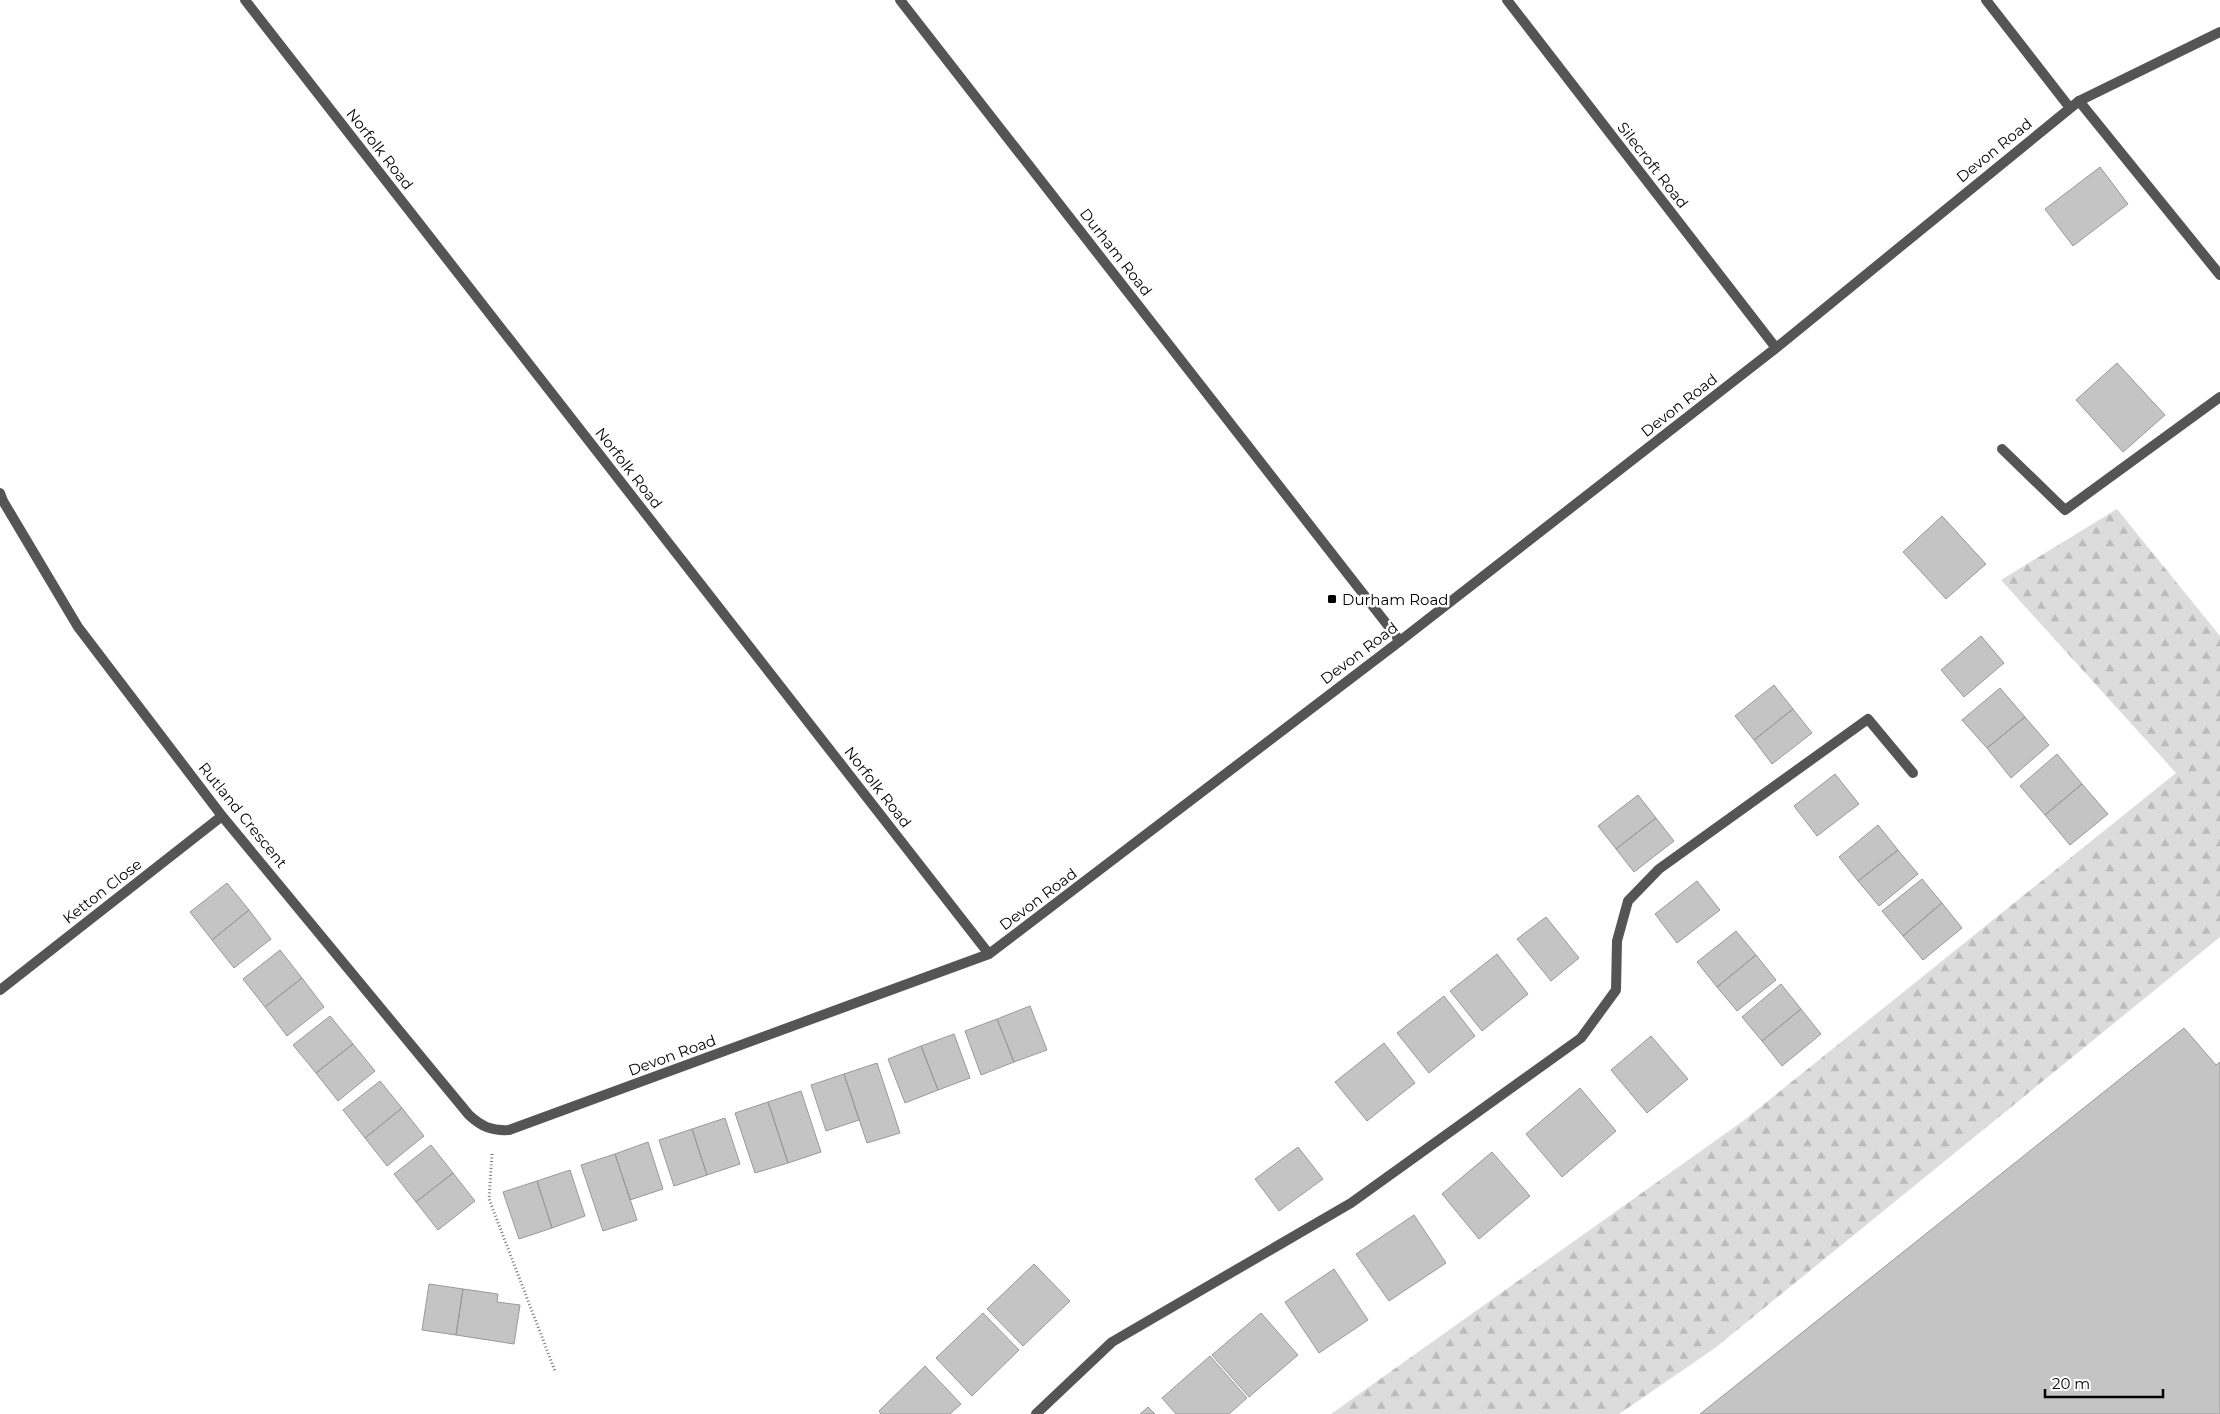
<svg xmlns="http://www.w3.org/2000/svg" width="2220" height="1414" viewBox="0 0 2220 1414" font-family="Montserrat,sans-serif">
<style>
.forest{fill:url(#forest-firs)}
.building{fill:#c4c4c4;stroke:#999}
.lines{fill:none;stroke-linecap:round;stroke-linejoin:round}
.path{stroke:#777;stroke-width:3;stroke-dasharray:1 2.5;stroke-linecap:butt}
.service{stroke:#555;stroke-width:10}
.minor{stroke:#555;stroke-width:10}
.poi-dot{fill:#000;stroke:#fff;stroke-width:2}
.labels{text-anchor:middle;dominant-baseline:central;stroke-width:5;stroke-linejoin:round;paint-order:stroke}
.street-label{font-size:15px;fill:#000;stroke:#fff}
.poi-label{font-size:15px;fill:#000;stroke:#fff;text-anchor:start}
</style>
<defs>
<pattern id="forest-firs" width="22" height="20" patternUnits="userSpaceOnUse" patternTransform="scale(1.25)"><rect width="22" height="20" fill="#dcdcdc"/><path d="M5 1l3.5 6h-7zM16 11l3.5 6h-7z" fill="#bbb"/></pattern>
</defs>
<rect width="100%" height="100%" fill="#fff"/>
<path class="forest" d="M 2117,509 L 2220,636 L 2220,937 L 1715,1348 L 1619,1414 L 1331,1414 L 1743,1121 L 2176,773 L 2001,580 Z"/>
<path class="building" d="M 2100,167 L 2128,204 L 2073,246 L 2045,209 Z
M 2117,363 L 2165,415 L 2123,452 L 2076,400 Z
M 1942,516 L 1986,564 L 1946,599 L 1903,552 Z
M 1981,636 L 2004,663 L 1964,697 L 1941,670 Z
M 1774,685 L 1793,709 L 1754,740 L 1735,716 Z
M 2000,688 L 2025,717 L 1987,748 L 1962,720 Z
M 1793,709 L 1812,733 L 1772,764 L 1754,740 Z
M 2025,717 L 2049,745 L 2011,778 L 1987,748 Z
M 2057,754 L 2082,784 L 2045,815 L 2020,786 Z
M 1835,774 L 1859,804 L 1817,836 L 1794,806 Z
M 2082,784 L 2108,814 L 2070,845 L 2045,815 Z
M 1638,795 L 1656,818 L 1616,849 L 1598,826 Z
M 1656,818 L 1674,841 L 1634,872 L 1616,849 Z
M 1878,825 L 1898,850 L 1858,881 L 1839,857 Z
M 1898,850 L 1918,874 L 1879,906 L 1858,881 Z
M 1922,879 L 1942,903 L 1903,936 L 1882,911 Z
M 1697,881 L 1720,910 L 1677,943 L 1655,914 Z
M 227,883 L 249,910 L 212,940 L 190,912 Z
M 1942,903 L 1962,928 L 1923,960 L 1903,936 Z
M 249,910 L 271,939 L 234,968 L 212,940 Z
M 1546,917 L 1579,958 L 1551,981 L 1517,939 Z
M 1736,931 L 1756,955 L 1717,987 L 1697,962 Z
M 280,950 L 302,978 L 265,1007 L 243,979 Z
M 1497,954 L 1528,994 L 1482,1031 L 1450,991 Z
M 1756,955 L 1776,980 L 1737,1011 L 1717,987 Z
M 302,978 L 324,1007 L 287,1036 L 265,1007 Z
M 1781,984 L 1801,1009 L 1762,1041 L 1742,1017 Z
M 1444,996 L 1475,1036 L 1429,1073 L 1397,1033 Z
M 1030,1006 L 1047,1050 L 1014,1062 L 997,1019 Z
M 1801,1009 L 1821,1034 L 1782,1066 L 1762,1041 Z
M 330,1016 L 353,1044 L 316,1073 L 293,1045 Z
M 997,1019 L 1014,1062 L 981,1075 L 965,1031 Z
M 2184,1028 L 2216,1065 L 2220,1062 L 2220,1414 L 1700,1414 Z
M 954,1034 L 970,1078 L 938,1090 L 921,1046 Z
M 1651,1036 L 1688,1079 L 1647,1113 L 1611,1070 Z
M 1384,1043 L 1415,1083 L 1367,1121 L 1335,1082 Z
M 353,1044 L 375,1071 L 338,1101 L 316,1073 Z
M 921,1046 L 938,1090 L 905,1103 L 888,1059 Z
M 877,1063 L 900,1133 L 867,1143 L 844,1074 Z
M 844,1074 L 859,1120 L 826,1131 L 811,1085 Z
M 380,1081 L 402,1108 L 365,1138 L 343,1110 Z
M 1580,1088 L 1616,1131 L 1562,1177 L 1526,1134 Z
M 801,1091 L 821,1152 L 788,1163 L 768,1102 Z
M 768,1102 L 788,1163 L 755,1173 L 735,1113 Z
M 402,1108 L 424,1136 L 387,1166 L 365,1138 Z
M 725,1118 L 740,1164 L 707,1175 L 692,1129 Z
M 692,1129 L 707,1175 L 674,1186 L 659,1140 Z
M 648,1142 L 663,1189 L 630,1200 L 615,1154 Z
M 431,1145 L 453,1173 L 416,1202 L 394,1174 Z
M 1298,1147 L 1323,1179 L 1279,1211 L 1255,1179 Z
M 1492,1152 L 1530,1196 L 1479,1239 L 1442,1194 Z
M 615,1154 L 637,1220 L 603,1231 L 581,1165 Z
M 570,1170 L 585,1216 L 552,1228 L 537,1181 Z
M 453,1173 L 475,1201 L 438,1230 L 416,1202 Z
M 537,1181 L 552,1228 L 519,1239 L 503,1192 Z
M 1414,1215 L 1446,1263 L 1389,1301 L 1356,1254 Z
M 1034,1264 L 1070,1301 L 1023,1346 L 987,1309 Z
M 1334,1269 L 1368,1320 L 1319,1353 L 1285,1302 Z
M 429,1284 L 463,1289 L 456,1335 L 422,1330 Z
M 463,1289 L 498,1294 L 497,1302 L 520,1305 L 514,1344 L 456,1335 Z
M 983,1313 L 1019,1350 L 972,1396 L 936,1358 Z
M 1261,1313 L 1298,1355 L 1249,1397 L 1212,1355 Z
M 1210,1356 L 1247,1398 L 1229,1414 L 1176,1414 L 1162,1398 Z
M 925,1366 L 961,1404 L 950,1414 L 881,1414 L 879,1411 Z
M 1148,1407 L 1155,1414 L 1140,1414 Z"/>
<g class="lines">
<path class="path" d="M 492,1154 L 489,1199 L 555,1371"/>
<path class="service" d="M 2079,101 L 2220,275
M 2002,449 L 2065,510 L 2220,397
M 1036,1414 L 1112,1342 L 1351,1203 L 1581,1038 L 1616,990 L 1617,941 L 1628,901 L 1659,869 L 1868,719 L 1913,773"/>
<path class="minor" d="M 245,0 L 989,954
M 900,0 L 1400,641
M 1507,0 L 1776,348
M 1986,0 L 2070,108
M 0,493 L 3,501 L 78,627 L 222,816 L 469,1115 C 482,1127 492,1131 509,1130 L 989,954 L 1400,641 L 1776,348 L 2079,101 L 2220,32
M 0,990 L 222,816"/>
</g>
<rect class="poi-dot" x="1327" y="594" width="10" height="10" rx="2.5"/>
<g class="labels">
<g class="street-label">
<text transform="translate(380 149) rotate(52)">Norfolk Road</text>
<text transform="translate(1994 150) rotate(-39)">Devon Road</text>
<text transform="translate(1653 165) rotate(52)">Silecroft Road</text>
<text transform="translate(1116 252) rotate(52)">Durham Road</text>
<text transform="translate(1679 405) rotate(-38)">Devon Road</text>
<text transform="translate(629 468) rotate(52)">Norfolk Road</text>
<text transform="translate(1359 653) rotate(-37)">Devon Road</text>
<text transform="translate(878 787) rotate(52)">Norfolk Road</text>
<text transform="translate(243 815) rotate(51)">Rutland Crescent</text>
<text transform="translate(102 891) rotate(-38)">Ketton Close</text>
<text transform="translate(1038 899) rotate(-37)">Devon Road</text>
<text transform="translate(672 1055) rotate(-20)">Devon Road</text>
</g>
<g class="poi-label">
<text x="1342" y="599">Durham Road</text>
</g>
</g>
<path d="M2045 1389v8h118v-8" fill="none" stroke="#000000" stroke-width="2.5"/>
<text x="2052" y="1389" font-size="15" fill="#000000" stroke="#ffffff" stroke-width="4" paint-order="stroke">20 m</text>
</svg>
